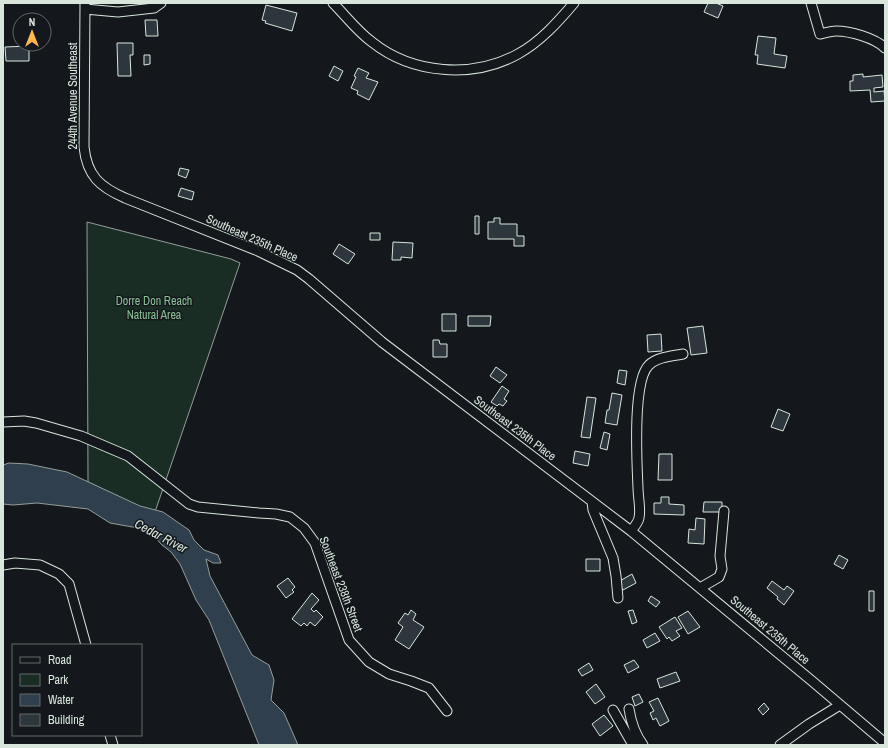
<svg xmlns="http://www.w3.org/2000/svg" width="888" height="748" viewBox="0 0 888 748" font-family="'Archivo Narrow',sans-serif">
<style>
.green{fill:#1a2d24;stroke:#939e99}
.water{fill:#2f3f4d;stroke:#939e99}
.building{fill:#2c363c;stroke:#d8e6dc}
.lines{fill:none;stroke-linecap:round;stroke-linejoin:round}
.minor-casing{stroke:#d8e6dc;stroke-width:11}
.minor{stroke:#14181c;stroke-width:9}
.labels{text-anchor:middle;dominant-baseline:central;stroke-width:3;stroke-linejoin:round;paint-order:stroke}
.street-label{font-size:12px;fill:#d8e6dc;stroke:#14181c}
.park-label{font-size:12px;fill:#8ac095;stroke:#14181c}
.water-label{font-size:13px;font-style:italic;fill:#d8e6dc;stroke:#14181c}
</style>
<rect width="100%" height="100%" fill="#14181c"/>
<path class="green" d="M 87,222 L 231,259 L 240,263 L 155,512 L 141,508 L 88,482 Z"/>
<path class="water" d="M 9,463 L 28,464 L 67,472 L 140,506 L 163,512 L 189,530 L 194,540 L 204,550 L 218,555 L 221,563 L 213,563 L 206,559 L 210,576 L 252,655 L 269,665 L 274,680 L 271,700 L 284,713 L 298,745 L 259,745 L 209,620 L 196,600 L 180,564 L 171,552 L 162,545 L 154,536 L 138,528 L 110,523 L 88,509 L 37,503 L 13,505 L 3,504 L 3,465 Z"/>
<path class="building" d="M 708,3 L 716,3 L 723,6 L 718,18 L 704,12 Z
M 266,5 L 297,13 L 292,31 L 265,23 L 266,21 L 262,20 Z
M 145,20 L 157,20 L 158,36 L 146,36 Z
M 758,36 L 776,38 L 774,54 L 787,56 L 785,68 L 757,64 L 758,55 L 755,55 Z
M 117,43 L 133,43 L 133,55 L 130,55 L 131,76 L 118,76 Z
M 29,46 L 29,61 L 6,61 L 5,47 Z
M 144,55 L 150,55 L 150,64 L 144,65 Z
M 334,66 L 343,71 L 338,81 L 329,76 Z
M 358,68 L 369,73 L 366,78 L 378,82 L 369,100 L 357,94 L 358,91 L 351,88 L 356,77 L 354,76 Z
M 863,74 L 863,77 L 882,75 L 883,87 L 874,88 L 874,92 L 884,91 L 885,101 L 871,102 L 870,90 L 850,91 L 850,81 L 853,81 L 853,75 Z
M 180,168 L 189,170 L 186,178 L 178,175 Z
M 181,188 L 194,192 L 192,200 L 178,196 Z
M 475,216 L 479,216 L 479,234 L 475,234 Z
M 494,218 L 500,218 L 500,224 L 517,224 L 517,236 L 524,236 L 524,246 L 514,246 L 514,239 L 488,239 L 488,222 L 494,222 Z
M 370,233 L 380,233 L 380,240 L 370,240 Z
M 393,242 L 413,243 L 412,258 L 401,257 L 401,260 L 392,260 Z
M 339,244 L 355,254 L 348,264 L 333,254 Z
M 442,314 L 456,314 L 456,331 L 442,331 Z
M 468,316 L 491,316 L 490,326 L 468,326 Z
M 703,326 L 707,353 L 691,355 L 687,328 Z
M 661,334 L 662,351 L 648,352 L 647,335 Z
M 433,340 L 439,340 L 440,344 L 447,344 L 447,357 L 433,357 Z
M 496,367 L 507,375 L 500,383 L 490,376 Z
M 619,370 L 627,371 L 625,385 L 617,383 Z
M 502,386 L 509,391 L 504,399 L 507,401 L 503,406 L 499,404 L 497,406 L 491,402 Z
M 612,393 L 622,395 L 617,425 L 605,423 L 607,410 L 609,410 Z
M 587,397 L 596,398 L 590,438 L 581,437 Z
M 778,409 L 790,414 L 783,431 L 771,427 Z
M 604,432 L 610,434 L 607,450 L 600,448 Z
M 575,451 L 590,454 L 588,466 L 573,463 Z
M 659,454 L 672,454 L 672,480 L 658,480 Z
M 661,497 L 669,497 L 669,504 L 684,505 L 684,515 L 654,514 L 654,503 L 661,503 Z
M 704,502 L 722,502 L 722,512 L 703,512 Z
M 696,518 L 705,519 L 704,544 L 688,543 L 689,529 L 695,530 Z
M 839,555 L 848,560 L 843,569 L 834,564 Z
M 586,559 L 600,559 L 600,571 L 586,571 Z
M 632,574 L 636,583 L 623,590 L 618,582 Z
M 288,578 L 295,587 L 292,590 L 294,592 L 286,598 L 277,586 Z
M 772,581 L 784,590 L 787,586 L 794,591 L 784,605 L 777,599 L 778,597 L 767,588 Z
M 869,591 L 874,591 L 874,611 L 869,611 Z
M 312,593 L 319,600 L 311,609 L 314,612 L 316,610 L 323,617 L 315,626 L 310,622 L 307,626 L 304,623 L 301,626 L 292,619 Z
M 651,596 L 660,602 L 656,607 L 648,601 Z
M 411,610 L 416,614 L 413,620 L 424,627 L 409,649 L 395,640 L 403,627 L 398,623 L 405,613 L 408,615 Z
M 633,610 L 637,622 L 632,624 L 628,611 Z
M 688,611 L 700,627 L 688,634 L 678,617 Z
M 675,617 L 682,628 L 676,631 L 680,636 L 672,641 L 669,637 L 667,639 L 659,627 Z
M 655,633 L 660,641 L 647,648 L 643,640 Z
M 634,660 L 639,667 L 628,673 L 624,665 Z
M 589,663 L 593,670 L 582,676 L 578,670 Z
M 676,672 L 680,681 L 660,688 L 657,679 Z
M 596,684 L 605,697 L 595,704 L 586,692 Z
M 639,694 L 643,702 L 635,706 L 632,697 Z
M 658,698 L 669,721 L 660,726 L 656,718 L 653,720 L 650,713 L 654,711 L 649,702 Z
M 764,703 L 769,709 L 763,715 L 758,709 Z
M 604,715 L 613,726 L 600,736 L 592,724 Z"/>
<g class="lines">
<defs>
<path id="minor" d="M 85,3 L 84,147 C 87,176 100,187 125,198 L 258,251 L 297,270 L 309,279 L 382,342 L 631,531 L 812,681 L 885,743
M 333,3 C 346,16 357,31 372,42 C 412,74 473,79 518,54 C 540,42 558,22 574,3
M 811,3 L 820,34 C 825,33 831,31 836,31 C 850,31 875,38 885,48
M 85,9 L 118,12 L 154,8 L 161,3
M 3,422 L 24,421 L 36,423 L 81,436 L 128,456 L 189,504 L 198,507 L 259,513 L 276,514 L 290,517 L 304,528 L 315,543 L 349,640 L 369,662 L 389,674 L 411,681 L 429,688 L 447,711
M 592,502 L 593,510 L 613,558 L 616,576 L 618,598
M 631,531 C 634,527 638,523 639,518 C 641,509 638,497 638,488 C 637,463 632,381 649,365 C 657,357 672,356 683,354
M 3,565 L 15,563 L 40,565 L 59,574 L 69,584 L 86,645
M 700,588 L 719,577 L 722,569 L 720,556 L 724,511
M 629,709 C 631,722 635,734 643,745
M 613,710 L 633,745
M 110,735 L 113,745
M 780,745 L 809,724 L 840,705"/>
</defs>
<use href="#minor" class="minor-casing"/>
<use href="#minor" class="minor"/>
</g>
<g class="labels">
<g class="street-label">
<text transform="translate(73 96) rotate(-90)">244th Avenue Southeast</text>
<text transform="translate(252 238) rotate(24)">Southeast 235th Place</text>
<text transform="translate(515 428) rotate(37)">Southeast 235th Place</text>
<text transform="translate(341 584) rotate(69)">Southeast 238th Street</text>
<text transform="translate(770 630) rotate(40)">Southeast 235th Place</text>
</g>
<g class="park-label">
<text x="154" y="301">Dorre Don Reach<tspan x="154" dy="14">Natural Area</tspan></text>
</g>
<g class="water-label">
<text transform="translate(161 536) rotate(28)">Cedar River</text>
</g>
</g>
<rect width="888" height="748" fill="none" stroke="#d8e6dc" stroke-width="8"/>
<rect x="12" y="644" width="130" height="92" fill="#14181c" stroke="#626a69"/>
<rect x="20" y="657" width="20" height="6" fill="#14181c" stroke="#626a69"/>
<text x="48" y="664" font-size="12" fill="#d8e6dc">Road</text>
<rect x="20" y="674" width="20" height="12" fill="#1a2d24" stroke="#626a69"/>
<text x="48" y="684" font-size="12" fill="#d8e6dc">Park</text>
<rect x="20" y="694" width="20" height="12" fill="#2f3f4d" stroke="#626a69"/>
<text x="48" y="704" font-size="12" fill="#d8e6dc">Water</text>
<rect x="20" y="714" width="20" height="12" fill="#2c363c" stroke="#626a69"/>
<text x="48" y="724" font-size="12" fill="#d8e6dc">Building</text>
<g transform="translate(32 32)"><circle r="19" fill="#14181c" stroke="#626a69"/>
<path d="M0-3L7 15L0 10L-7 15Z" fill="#ffb74d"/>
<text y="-6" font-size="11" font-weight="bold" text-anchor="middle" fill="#d8e6dc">N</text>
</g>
</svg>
